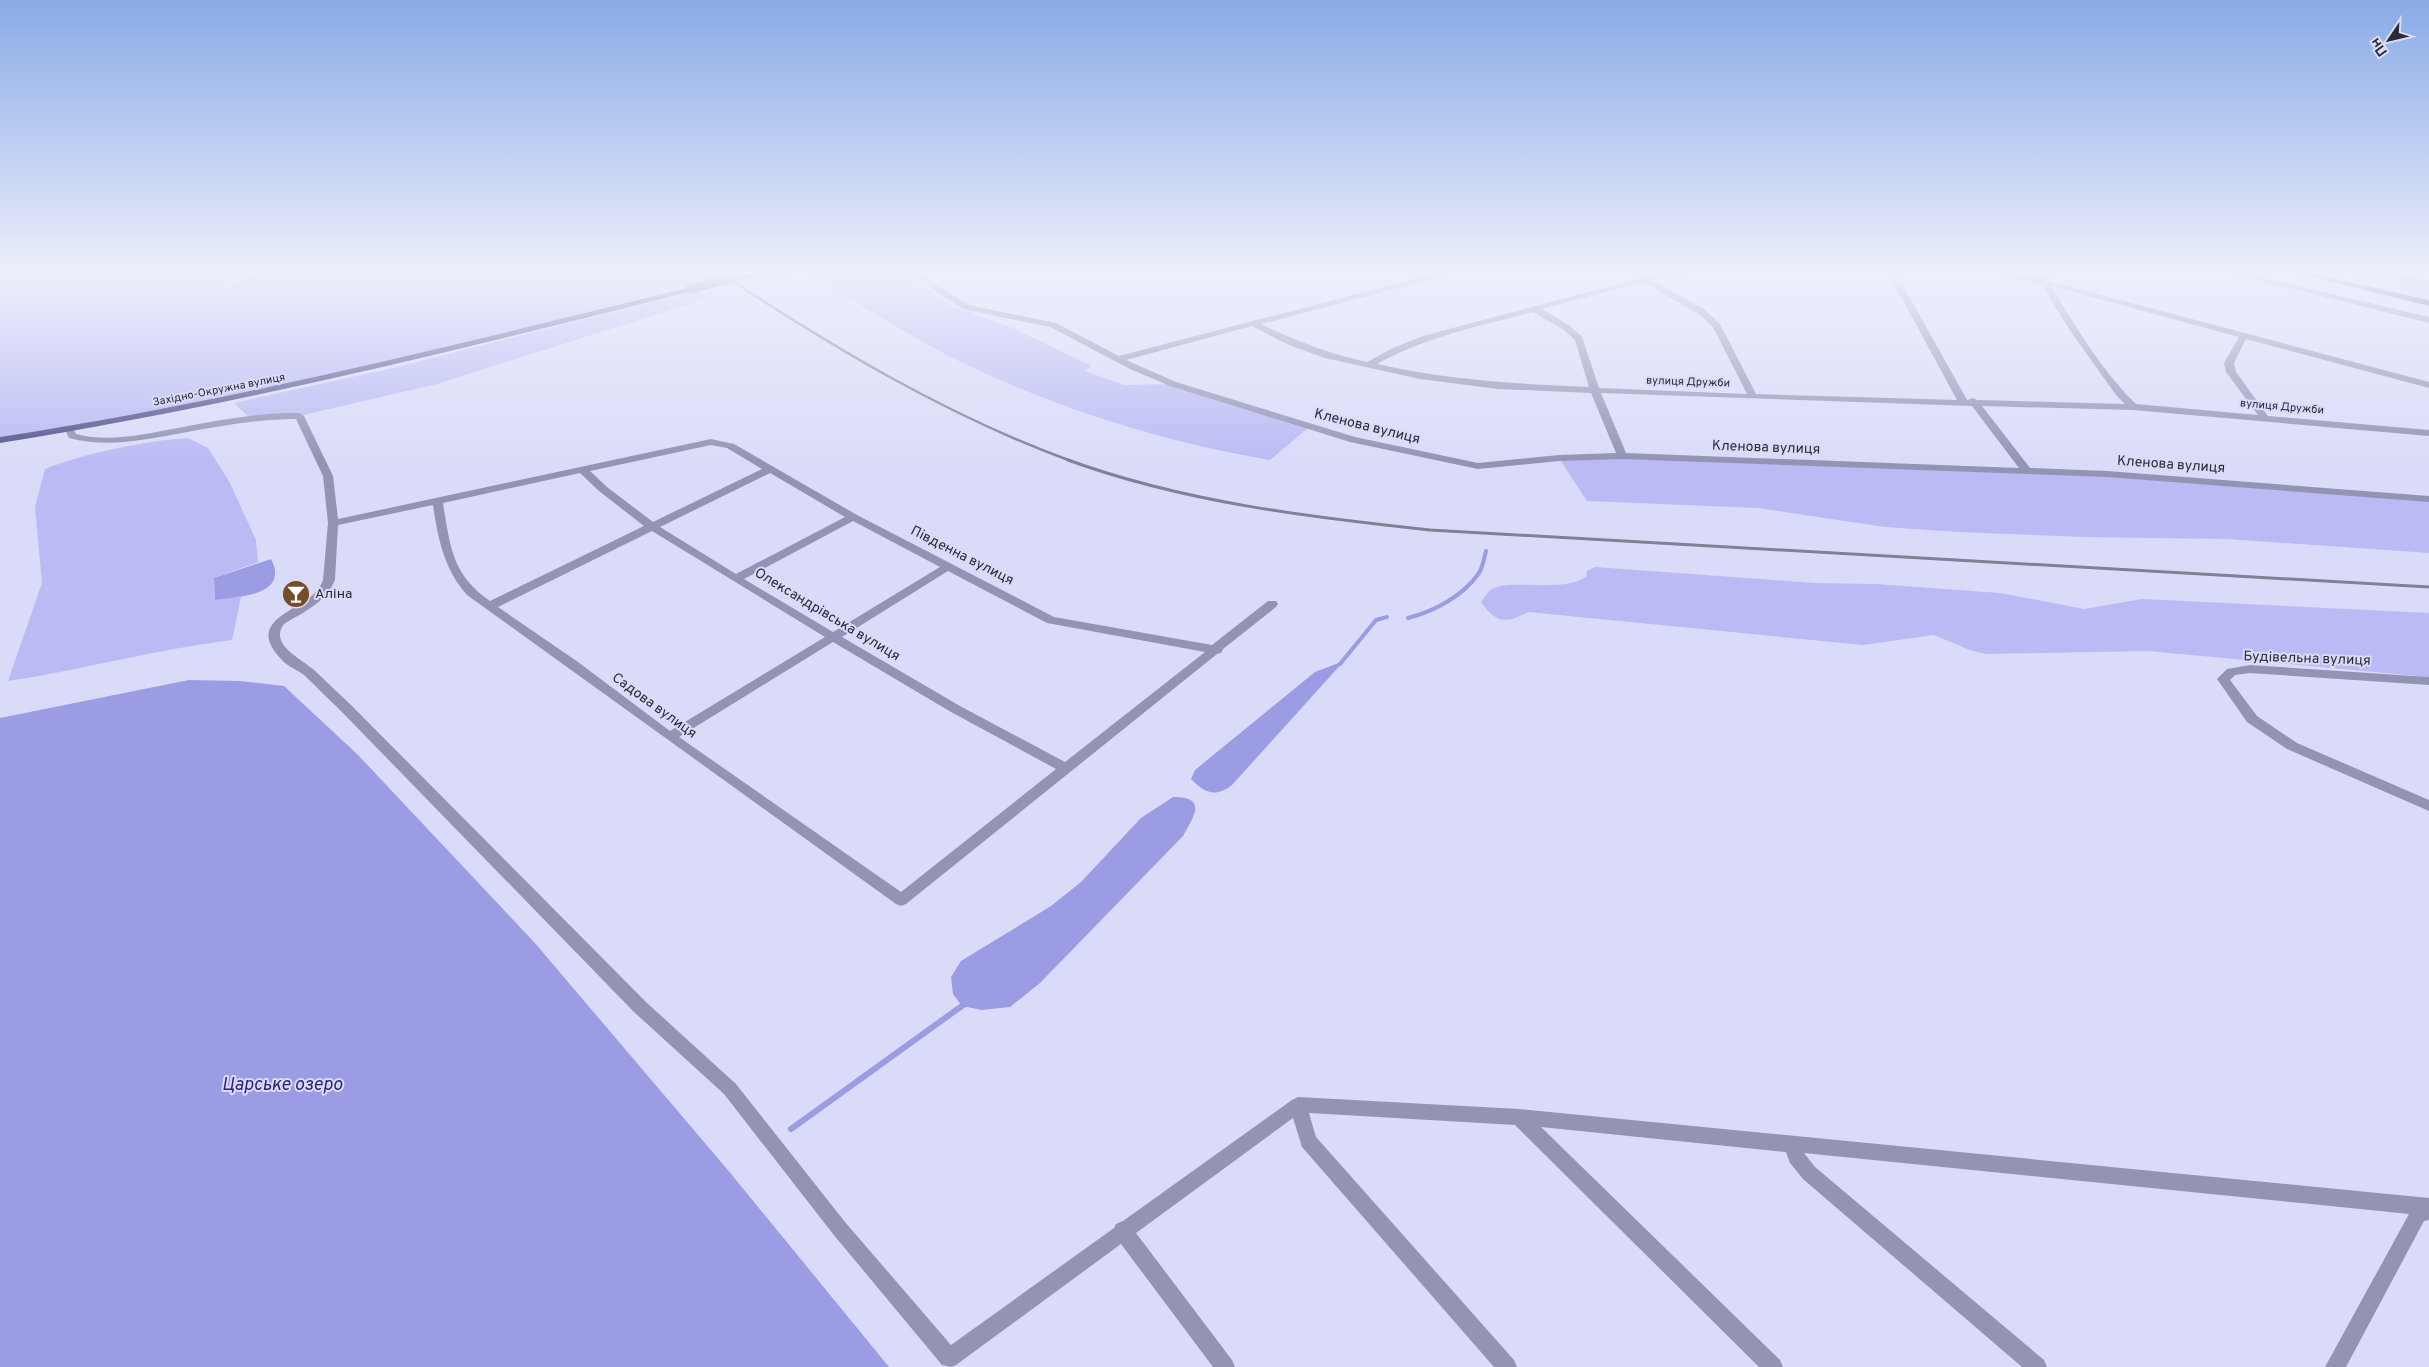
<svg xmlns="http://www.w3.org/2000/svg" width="2429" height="1367" viewBox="0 0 2429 1367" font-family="Overpass,sans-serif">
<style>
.green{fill:#babbf4}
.water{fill:#9c9ce4}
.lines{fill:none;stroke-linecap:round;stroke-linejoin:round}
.stream-far2{stroke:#9c9ce4;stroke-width:3}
.stream-far1{stroke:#9c9ce4;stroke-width:4}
.stream{stroke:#9c9ce4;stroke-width:6}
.minor{fill:#9394b4;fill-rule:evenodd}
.major{fill:#57568d;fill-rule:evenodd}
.rail-far1{stroke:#808194;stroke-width:2.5}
.rail{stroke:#808194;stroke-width:3}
.major-bridge{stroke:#57568d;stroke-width:9}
.labels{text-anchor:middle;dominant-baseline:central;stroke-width:4;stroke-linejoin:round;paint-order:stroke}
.far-street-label{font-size:11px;fill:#2a2b35;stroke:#dadbf8}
.street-label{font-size:14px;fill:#2a2b35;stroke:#dadbf8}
.poi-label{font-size:14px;fill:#2a2b35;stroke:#dadbf8;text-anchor:start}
.near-water-label{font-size:18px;font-style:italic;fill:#2e2072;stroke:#dadbf8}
</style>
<rect width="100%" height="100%" fill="#dadbf8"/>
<path class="green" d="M 0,271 L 744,271 C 594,309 445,352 294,385 C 197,405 98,423 0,439 Z
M 775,271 L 900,271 L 952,306 L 1015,329 L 1092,366 L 1085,371 L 1124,385 L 1173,384 L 1308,428 L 1270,460 C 1164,442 1057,409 959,361 C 906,335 857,301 804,273 L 774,280 L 766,273 Z
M 2333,271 L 2377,271 L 2429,284 L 2429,292 Z
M 700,290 L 708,298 L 437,384 L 299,416 L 250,418 L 234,403 L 393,368 Z
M 188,438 L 208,448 L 230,483 L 256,540 L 258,562 L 214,578 L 215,600 L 241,597 L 232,640 C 156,649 83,670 8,681 L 42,583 L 35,507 L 45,469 C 86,453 144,441 188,438 Z
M 1622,456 L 2026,470 L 2429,499 L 2429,553 L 2227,539 L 2084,537 L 1958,532 L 1885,527 L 1758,508 L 1587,501 L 1559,458 Z
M 1595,567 L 1814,583 L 1876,584 L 2000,593 L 2084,609 L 2142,599 L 2429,613 L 2429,677 L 2148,651 L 1986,654 L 1970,650 L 1934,635 L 1863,645 L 1528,612 C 1507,624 1495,623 1481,602 C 1484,598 1487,593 1491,590 C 1508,577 1558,594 1586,577 L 1587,571 Z"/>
<path class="water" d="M 271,559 C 290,595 239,597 215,600 L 214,578 Z
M 1344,661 L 1232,785 C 1215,798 1205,793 1191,779 L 1195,770 L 1315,672 Z
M 189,680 L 240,681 L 284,686 L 358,755 L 534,942 L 727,1169 L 889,1367 L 0,1367 L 0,718 Z
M 1173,797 C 1208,797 1194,816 1183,836 L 1040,983 L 1010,1007 L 982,1010 L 962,1006 L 953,994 L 951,977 L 961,961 L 1051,906 L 1081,882 L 1141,818 Z"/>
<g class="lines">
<path class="stream-far2" d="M 230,289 L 252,282 L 258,276 L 258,271"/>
<path class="stream-far1" d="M 1408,618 C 1435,611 1463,596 1479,573 C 1483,567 1484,558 1486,551
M 1340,664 L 1376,620 L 1387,617"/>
<path class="stream" d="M 791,1129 L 966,1003"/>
<path class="minor" d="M 905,271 L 914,271 L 969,305 L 1056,323 L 1119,356 L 1445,271 L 1457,271 L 1456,273 L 1261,324 C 1296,341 1329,354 1367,362 L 1393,348 L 1423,336 L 1637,279 L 1626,271 L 1635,271 L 1646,276 L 1681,271 L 1698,271 L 1694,273 L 1652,280 L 1705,310 L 1720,324 L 1756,394 L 1957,400 L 1887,271 L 1895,271 L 1967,400 L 1973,398 L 1977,400 L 2125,404 L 2116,395 L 2069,329 L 2041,284 L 1983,271 L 2020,273 L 2041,279 L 2044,271 L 2052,271 L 2049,281 L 2429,382 L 2429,388 L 2246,339 L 2234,363 L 2236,372 L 2268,416 L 2429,430 L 2429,436 L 2133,410 L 1982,406 L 2030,468 L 2107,471 L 2429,496 L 2429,502 L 2107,477 L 1622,459 L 1559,461 L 1478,469 L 1350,442 L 1170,386 L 1130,369 L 1050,327 L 963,309 ZM 1643,282 L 1699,314 L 1713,327 L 1747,394 L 1599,388 L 1582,337 L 1570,326 L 1542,309 ZM 2051,286 L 2239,337 L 2224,363 L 2226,372 L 2258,415 L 2136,404 C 2102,371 2076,327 2051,286 ZM 1533,312 L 1564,330 L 1575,340 L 1589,387 C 1516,384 1449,380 1377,364 C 1426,337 1480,326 1533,312 ZM 1252,326 L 1289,345 L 1325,358 L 1420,379 L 1498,389 L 1591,393 L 1616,453 L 1559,455 L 1478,463 L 1355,437 L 1176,382 L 1126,360 ZM 1601,393 L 1972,406 L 2019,468 L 1626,453 Z
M 2221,271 L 2234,271 L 2429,317 L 2429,323 Z
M 2376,271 L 2389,271 L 2429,281 L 2429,285 Z
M 284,413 L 299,413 L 304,416 L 333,476 L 338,519 L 711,439 L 734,444 L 857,515 L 1054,617 L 1212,645 L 1268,601 L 1276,601 L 1278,604 L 1276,607 L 1223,649 L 1221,653 L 1217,654 L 906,904 L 901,906 L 896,904 L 467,595 C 444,569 438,539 433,505 L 338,525 L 335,580 C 326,602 304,612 284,624 C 269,644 300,658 313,669 C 325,680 337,692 350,704 L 646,1002 L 736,1084 L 845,1222 L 951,1345 L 1114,1228 L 1116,1224 L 1123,1221 L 1292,1100 L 1298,1097 L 1519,1109 L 2429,1198 L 2429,1220 L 2424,1221 L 2346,1367 L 2325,1367 L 2409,1214 L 1804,1153 L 1815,1167 L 2044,1360 L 2047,1367 L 2022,1367 L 1803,1179 L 1790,1163 L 1786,1152 L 1541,1127 L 1780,1360 L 1783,1367 L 1759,1367 L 1515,1125 L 1309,1113 L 1316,1137 L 1514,1360 L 1517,1367 L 1494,1367 L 1302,1147 L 1293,1118 L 1136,1233 L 1232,1360 L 1235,1367 L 1213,1367 L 1121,1244 L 956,1365 L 951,1367 L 942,1365 L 833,1234 L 724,1094 L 634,1012 L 340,710 C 328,699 317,687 304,675 C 298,670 288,667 282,660 C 261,638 265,625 290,610 C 304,601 317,596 323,580 L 328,523 L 323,476 L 296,419 C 257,419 220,426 182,433 C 143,440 107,448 69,438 L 65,430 L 70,427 L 73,428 L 76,434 C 110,443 144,434 178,428 C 213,421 248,415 284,413 ZM 711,445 L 727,448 L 762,469 L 653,522 L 607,487 L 590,471 ZM 580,473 L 599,491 L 644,526 L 490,601 C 452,575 450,546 443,503 ZM 770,473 L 845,517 L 736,574 L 660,527 ZM 853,521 L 940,567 L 833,632 L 744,579 ZM 652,531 L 825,637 L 670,731 L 578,662 L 498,607 ZM 948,571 L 1047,623 L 1205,652 L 1065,762 L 960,706 L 842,637 ZM 833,642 L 951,712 L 1056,769 L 901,892 L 679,737 Z
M 2250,665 L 2429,677 L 2429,685 L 2250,673 L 2235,675 L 2230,680 L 2257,716 L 2297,743 L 2429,800 L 2429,811 L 2287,749 L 2247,722 L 2217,679 L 2227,669 Z"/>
<path class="major" d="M 2287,271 L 2300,271 L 2429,300 L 2429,306 Z
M 690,287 L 693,287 L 693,291 C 463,349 234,406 0,443 L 0,437 C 234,401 460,344 690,287 Z"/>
<path class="rail-far1" d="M 717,271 C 829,345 945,415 1071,461"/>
<path class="rail" d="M 1068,460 C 1183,502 1308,517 1430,530 L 2429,587"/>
<path class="major-bridge" d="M 690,289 L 760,271"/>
</g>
<linearGradient id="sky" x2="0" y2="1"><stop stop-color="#89aae6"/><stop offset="0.59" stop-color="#eeeffc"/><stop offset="1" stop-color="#eeeffc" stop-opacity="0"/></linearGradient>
<rect width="2429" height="462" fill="url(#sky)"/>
<defs>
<symbol id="bar-disc" viewBox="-11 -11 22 22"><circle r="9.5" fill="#744d2b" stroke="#dadbf8"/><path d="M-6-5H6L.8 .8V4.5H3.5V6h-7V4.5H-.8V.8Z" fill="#fff"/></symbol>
</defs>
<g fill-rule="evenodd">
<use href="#bar-disc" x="280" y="578" width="32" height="32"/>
</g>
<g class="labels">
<g class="far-street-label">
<text transform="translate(1688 382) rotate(2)">вулиця Дружби</text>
<text transform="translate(219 390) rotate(-11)">Західно-Окружна вулиця</text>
<text transform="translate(2282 407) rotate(5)">вулиця Дружби</text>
</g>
<g class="street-label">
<text transform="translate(1367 427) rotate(14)">Кленова вулиця</text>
<text transform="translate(1766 448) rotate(2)">Кленова вулиця</text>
<text transform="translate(2171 465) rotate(4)">Кленова вулиця</text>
<text transform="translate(962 556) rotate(27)">Південна вулиця</text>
<text transform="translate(827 615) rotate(31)">Олександрівська вулиця</text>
<text transform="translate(2307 659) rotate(2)">Будівельна вулиця</text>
<text transform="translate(654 706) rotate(36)">Садова вулиця</text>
</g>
<g class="poi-label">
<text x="315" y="594">Аліна</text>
</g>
<g class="near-water-label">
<text x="282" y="1085">Царське озеро</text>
</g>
</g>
<g transform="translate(2389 40) rotate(235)" stroke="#dadbf8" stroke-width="4" paint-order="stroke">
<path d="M0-4L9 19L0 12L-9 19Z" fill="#2a2b35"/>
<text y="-8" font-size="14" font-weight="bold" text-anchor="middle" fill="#2a2b35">Пн</text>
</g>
</svg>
